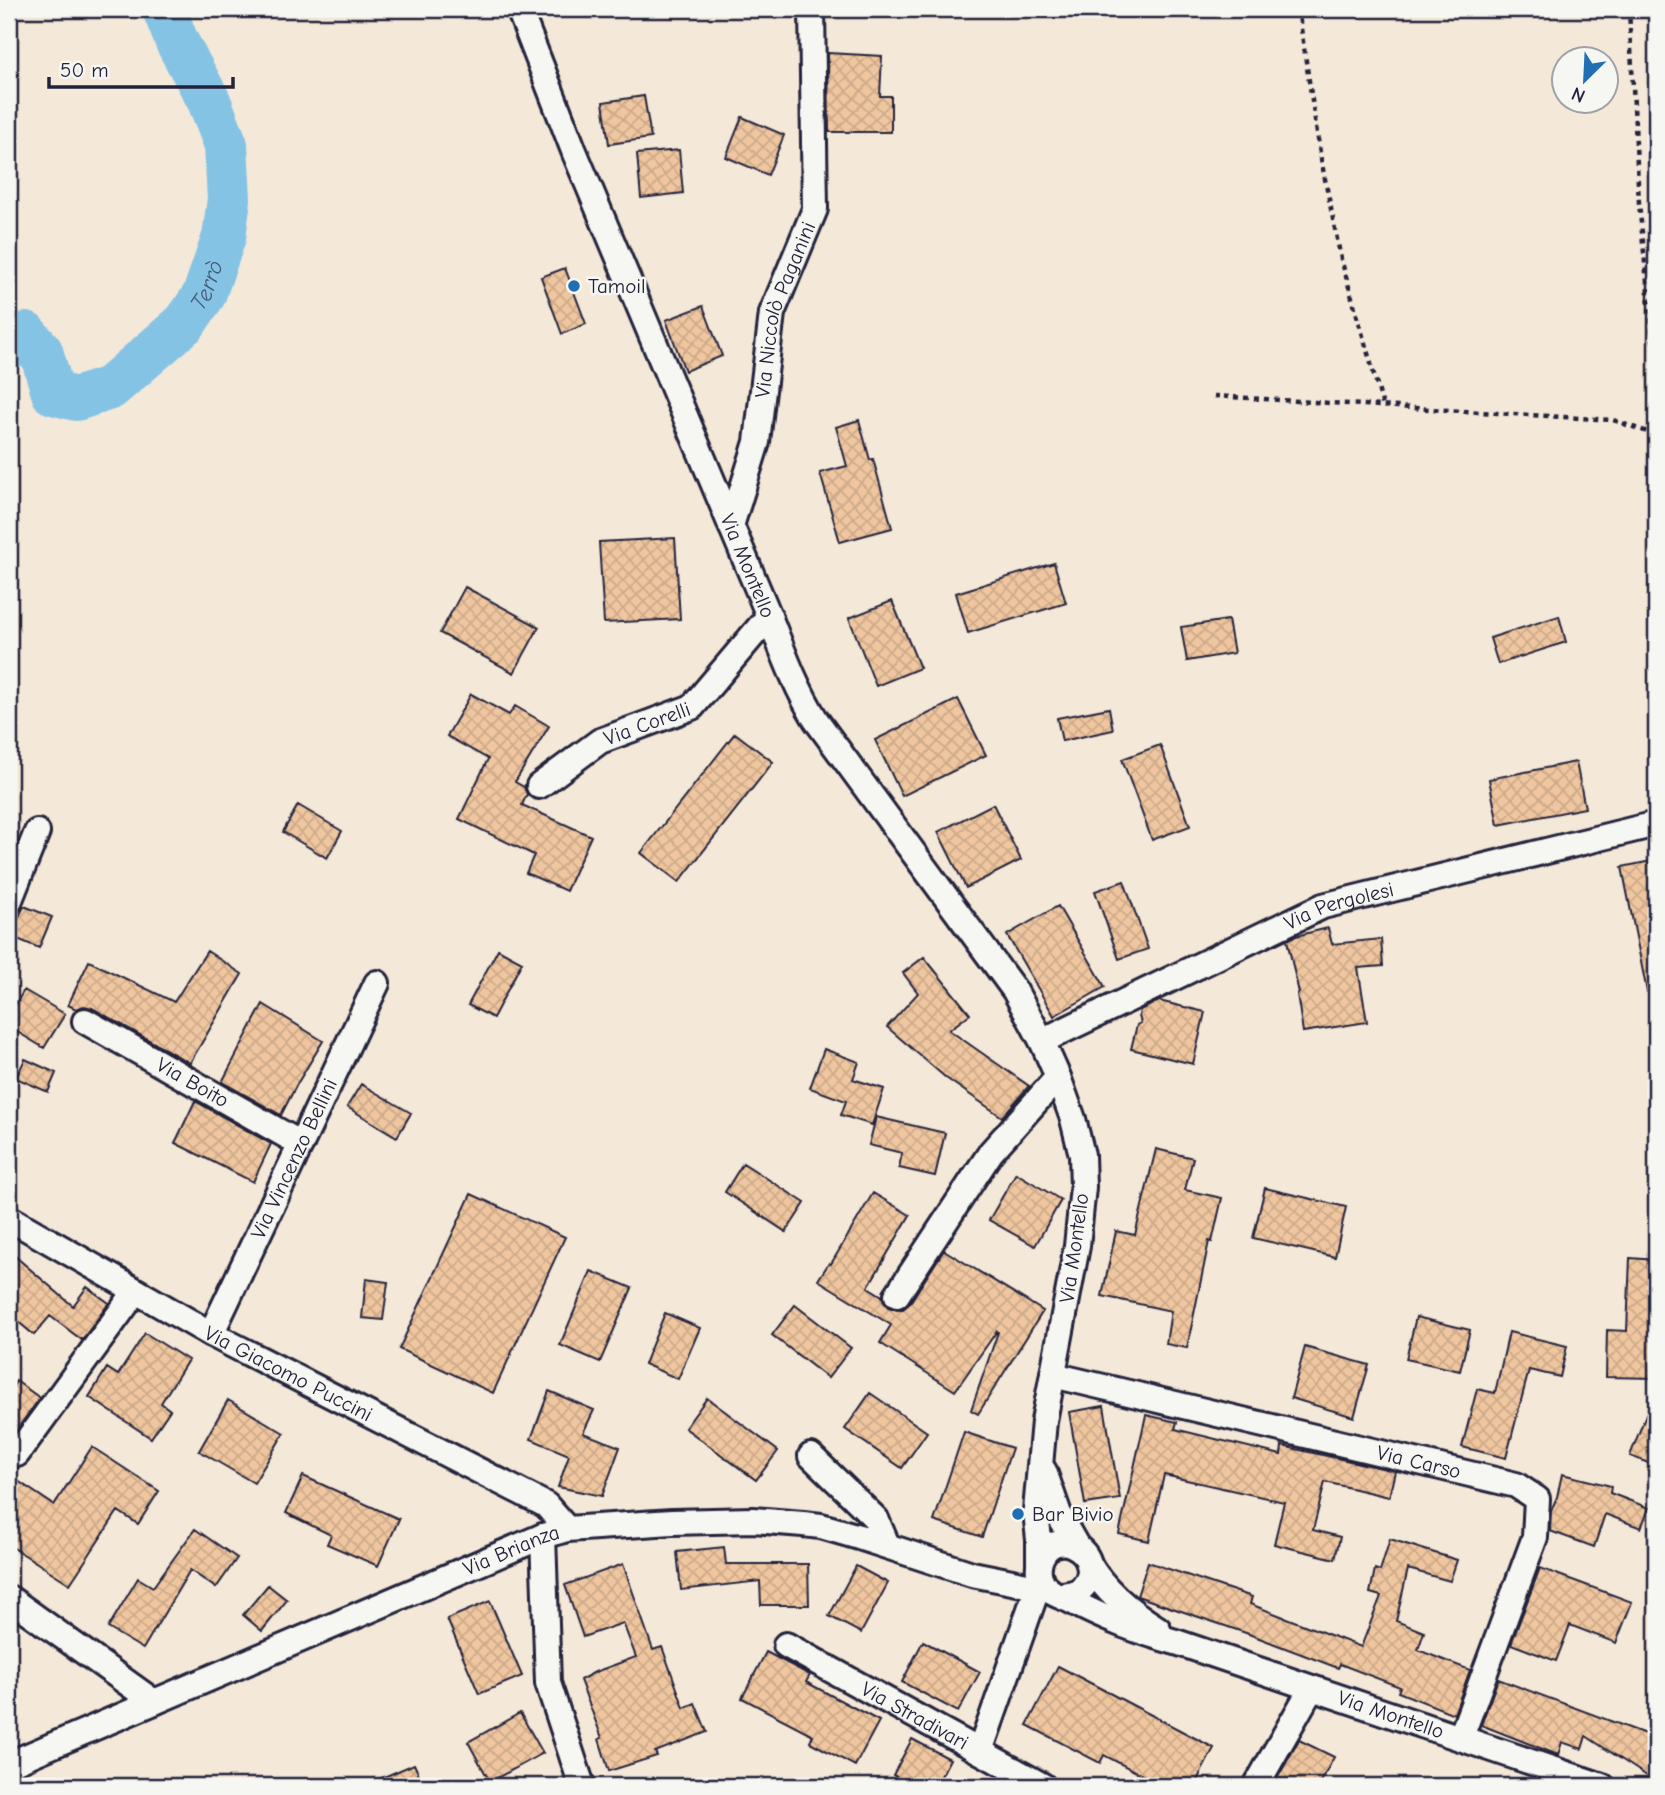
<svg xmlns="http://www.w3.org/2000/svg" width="1665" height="1795" viewBox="0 0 1665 1795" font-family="'Comic Neue',sans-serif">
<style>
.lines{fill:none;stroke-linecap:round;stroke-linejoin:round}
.river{stroke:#85c3e5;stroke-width:44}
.building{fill:url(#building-cross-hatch);stroke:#22223b;stroke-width:2}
.minor-casing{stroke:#22223b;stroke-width:30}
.path{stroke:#22223b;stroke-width:4.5;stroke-dasharray:5 5;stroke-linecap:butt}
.minor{stroke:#f6f6f2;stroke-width:24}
.poi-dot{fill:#1f6fb2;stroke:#f6f6f2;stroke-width:2.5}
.labels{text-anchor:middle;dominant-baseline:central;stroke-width:5;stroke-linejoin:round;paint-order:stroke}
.poi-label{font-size:21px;fill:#22223b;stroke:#f6f6f2;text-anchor:start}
.street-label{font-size:21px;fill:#22223b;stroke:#f6f6f2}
.water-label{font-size:23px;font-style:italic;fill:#455a76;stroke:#f6f6f2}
</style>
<defs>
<pattern id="building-cross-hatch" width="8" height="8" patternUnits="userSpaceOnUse" patternTransform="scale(1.75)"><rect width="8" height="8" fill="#efc69f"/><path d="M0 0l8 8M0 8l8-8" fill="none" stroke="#cdaa8a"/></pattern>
</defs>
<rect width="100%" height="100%" fill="#f4e8d9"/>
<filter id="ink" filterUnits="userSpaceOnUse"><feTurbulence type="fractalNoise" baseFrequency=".0143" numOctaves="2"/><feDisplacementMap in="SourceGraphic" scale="14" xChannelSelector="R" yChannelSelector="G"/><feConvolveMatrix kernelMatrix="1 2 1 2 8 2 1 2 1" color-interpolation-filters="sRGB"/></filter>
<g filter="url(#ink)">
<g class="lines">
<path class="river" id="s1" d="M 9,348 L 12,342 L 26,334 L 41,351 L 53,393 L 76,399 L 110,388 L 185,323 L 204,295 L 224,237 L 229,199 L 226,145 L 209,101 L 177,42 L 164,9"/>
</g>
<path class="building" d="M 828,53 L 882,56 L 880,96 L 891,96 L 891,132 L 829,132 Z
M 644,96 L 651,138 L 609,144 L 603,102 Z
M 742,117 L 784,135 L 768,175 L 726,157 Z
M 679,150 L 683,193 L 641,198 L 637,154 Z
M 565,268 L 586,324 L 562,334 L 541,277 Z
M 703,306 L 722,356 L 685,371 L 666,320 Z
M 859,420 L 870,460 L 873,459 L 892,528 L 840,542 L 820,473 L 847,466 L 836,427 Z
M 675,538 L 680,619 L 604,623 L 599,542 Z
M 1054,563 L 1066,603 L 968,633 L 956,593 Z
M 465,587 L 539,627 L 514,673 L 440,633 Z
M 892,601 L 920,668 L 876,686 L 849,618 Z
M 1559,616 L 1566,642 L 1498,664 L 1490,638 Z
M 1228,620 L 1234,653 L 1187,661 L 1181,627 Z
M 471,694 L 509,715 L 515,706 L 549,726 L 515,782 L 524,787 L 527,794 L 522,805 L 591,836 L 566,891 L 526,873 L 534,855 L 459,819 L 488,759 L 447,736 Z
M 958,699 L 986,755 L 902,796 L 875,740 Z
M 1109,708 L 1113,730 L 1062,741 L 1057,718 Z
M 735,733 L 773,762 L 679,882 L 641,853 Z
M 1160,745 L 1190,826 L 1152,840 L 1122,759 Z
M 1576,762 L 1585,808 L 1498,825 L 1489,779 Z
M 993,804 L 1021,860 L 966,888 L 938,832 Z
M 298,805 L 342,831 L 327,858 L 283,832 Z
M 1656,860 L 1656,991 L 1647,992 L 1622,867 Z
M 1124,881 L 1148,949 L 1119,959 L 1095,891 Z
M 24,906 L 52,917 L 39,948 L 10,936 Z
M 1058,906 L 1105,987 L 1054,1016 L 1007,935 Z
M 1328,928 L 1332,944 L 1381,939 L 1383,966 L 1358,968 L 1367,1022 L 1303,1032 L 1297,994 L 1299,993 L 1287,940 L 1296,936 Z
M 498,949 L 522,962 L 493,1018 L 468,1005 Z
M 207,951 L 242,974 L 190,1063 L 92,1008 L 84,1006 L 76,1009 L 68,1005 L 89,961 L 174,1002 Z
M 924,957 L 970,1014 L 949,1030 L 1029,1086 L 1002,1117 L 946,1078 L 887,1027 L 918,993 L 903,973 Z
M 24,990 L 65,1014 L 44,1048 L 9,1027 L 9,1015 Z
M 1159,1001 L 1205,1012 L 1193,1064 L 1131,1049 L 1137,1025 L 1141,1023 L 1139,1016 L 1140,1010 Z
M 263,1004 L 323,1041 L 297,1084 L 281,1115 L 222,1082 Z
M 824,1049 L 859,1062 L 853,1079 L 884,1089 L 872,1125 L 841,1115 L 846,1101 L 810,1088 Z
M 25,1059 L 56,1073 L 48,1092 L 16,1078 Z
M 361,1084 L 411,1113 L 397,1137 L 347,1107 Z
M 195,1101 L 271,1144 L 253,1182 L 175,1143 Z
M 876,1117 L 945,1133 L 935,1176 L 899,1168 L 902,1153 L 869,1145 Z
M 1156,1149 L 1193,1158 L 1185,1190 L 1222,1198 L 1212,1242 L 1209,1241 L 1187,1348 L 1166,1344 L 1171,1311 L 1102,1296 L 1116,1231 L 1135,1235 Z
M 743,1163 L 805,1203 L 786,1232 L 725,1192 Z
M 1016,1173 L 1061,1200 L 1035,1246 L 989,1220 Z
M 1265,1188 L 1346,1207 L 1335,1257 L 1253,1238 Z
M 873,1193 L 910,1215 L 868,1287 L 882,1296 L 884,1302 L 888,1307 L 897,1310 L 903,1309 L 909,1304 L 944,1250 L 1043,1311 L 978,1414 L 971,1410 L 998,1332 L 997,1331 L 955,1391 L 880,1343 L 891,1325 L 818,1280 L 829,1263 L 831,1264 Z
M 471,1194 L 565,1237 L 493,1393 L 399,1349 Z
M 9,1251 L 73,1306 L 87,1287 L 109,1303 L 82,1340 L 50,1316 L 34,1335 L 9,1314 Z
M 1630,1258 L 1656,1260 L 1656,1378 L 1606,1377 L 1607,1330 L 1627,1331 Z
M 591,1271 L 632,1288 L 600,1362 L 560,1345 Z
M 366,1279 L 388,1282 L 383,1320 L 362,1318 Z
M 795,1305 L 851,1348 L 828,1378 L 772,1335 Z
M 665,1313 L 700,1328 L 678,1379 L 644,1364 Z
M 1416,1317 L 1470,1330 L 1460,1371 L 1406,1359 Z
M 1509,1332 L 1567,1346 L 1560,1377 L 1529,1370 L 1506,1458 L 1462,1447 L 1477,1389 L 1495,1393 Z
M 145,1333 L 188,1360 L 161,1403 L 170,1410 L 151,1438 L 89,1397 L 107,1368 L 118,1375 Z
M 1305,1347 L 1369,1365 L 1354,1417 L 1291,1398 Z
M 16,1381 L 40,1398 L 9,1440 L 9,1392 Z
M 549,1391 L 594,1410 L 583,1433 L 620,1447 L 602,1496 L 558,1487 L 569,1455 L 531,1439 Z
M 1655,1391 L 1656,1391 L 1656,1466 L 1630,1456 Z
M 870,1393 L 927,1432 L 902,1468 L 845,1429 Z
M 707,1398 L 778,1451 L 756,1480 L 685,1428 Z
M 228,1400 L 284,1433 L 254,1483 L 199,1451 Z
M 1104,1406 L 1120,1499 L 1085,1504 L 1069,1412 Z
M 1146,1415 L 1177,1422 L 1175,1429 L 1281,1455 L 1282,1446 L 1395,1471 L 1389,1497 L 1325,1482 L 1313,1530 L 1340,1537 L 1335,1559 L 1274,1544 L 1284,1502 L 1164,1475 L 1149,1541 L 1119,1534 Z
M 964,1432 L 1012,1448 L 982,1537 L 934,1521 Z
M 92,1447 L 159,1491 L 138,1524 L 118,1511 L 70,1584 L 9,1545 L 9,1475 L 54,1505 Z
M 1562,1474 L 1611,1486 L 1610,1493 L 1649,1508 L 1641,1528 L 1605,1514 L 1594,1547 L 1550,1531 L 1551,1511 L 1557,1497 Z
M 303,1476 L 399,1519 L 378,1566 L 327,1544 L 331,1535 L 286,1513 Z
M 195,1529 L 237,1558 L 216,1588 L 190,1570 L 143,1649 L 108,1628 L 138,1578 L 153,1587 Z
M 1390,1539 L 1457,1560 L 1450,1581 L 1408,1569 L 1396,1621 L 1424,1632 L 1418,1650 L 1470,1670 L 1454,1714 L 1398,1692 L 1400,1687 L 1340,1664 L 1338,1668 L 1246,1633 L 1137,1596 L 1148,1562 L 1252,1597 L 1250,1604 L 1361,1647 L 1381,1596 L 1370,1593 L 1375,1569 L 1380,1571 Z
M 724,1547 L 726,1564 L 808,1564 L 809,1605 L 761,1605 L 760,1581 L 681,1590 L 677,1552 Z
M 623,1564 L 653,1650 L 662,1647 L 684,1708 L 695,1703 L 707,1732 L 655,1752 L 657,1756 L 609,1771 L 599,1739 L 602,1738 L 580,1680 L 595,1672 L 636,1657 L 623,1623 L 583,1637 L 565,1585 Z
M 856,1566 L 888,1583 L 861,1633 L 829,1616 Z
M 1540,1568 L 1632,1602 L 1616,1643 L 1570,1625 L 1556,1661 L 1511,1644 Z
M 268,1585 L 287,1600 L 262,1631 L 243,1615 Z
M 490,1601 L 522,1676 L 479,1694 L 447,1619 Z
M 923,1641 L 980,1672 L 958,1712 L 902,1682 Z
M 766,1652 L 810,1675 L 806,1682 L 879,1721 L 855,1766 L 810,1742 L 813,1735 L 742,1698 Z
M 1058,1666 L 1214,1748 L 1194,1786 L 1163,1786 L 1104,1755 L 1100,1763 L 1027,1725 Z
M 1498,1679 L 1656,1738 L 1656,1782 L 1586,1736 L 1582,1749 L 1562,1742 L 1558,1755 L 1481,1725 Z
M 520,1713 L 543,1753 L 490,1782 L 468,1742 Z
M 912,1739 L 950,1759 L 936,1786 L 914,1786 L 893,1775 Z
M 1299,1740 L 1334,1757 L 1319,1786 L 1273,1786 Z
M 414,1764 L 424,1786 L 363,1786 Z"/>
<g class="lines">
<defs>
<g id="minor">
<path id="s2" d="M 519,9 L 574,151 L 769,616 C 783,652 796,688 816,720 L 1015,991 L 1042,1041 L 1058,1077 L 1073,1119 L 1082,1155 L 1083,1187 L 1077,1246 L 1044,1421 L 1036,1511 L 1039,1540 L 1039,1561"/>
<path id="s3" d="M 731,526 L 757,442 L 772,313 L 815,209 L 812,9"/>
<path id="s4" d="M 539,786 L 600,741 L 692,707 L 769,616"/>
<path d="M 9,902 L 37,832"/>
<path id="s5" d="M 85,1021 L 301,1144"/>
<path id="s6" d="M 1042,1041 L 1323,906 L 1656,824"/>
<path id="s7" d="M 9,1218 L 211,1334 L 546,1505 L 567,1529"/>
<path d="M 897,1295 L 991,1152 L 1058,1077"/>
<path id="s8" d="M 211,1334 L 377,983"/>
<path id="s9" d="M 1053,1375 L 1516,1485 L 1537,1499 L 1535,1537 L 1461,1737"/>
<path d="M 17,1454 L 136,1291"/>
<path d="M 811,1456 L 876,1519 L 887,1545"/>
<path d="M 1044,1471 L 1060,1517 L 1077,1547"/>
<path d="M 543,1536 L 548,1683 L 582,1786"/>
<path d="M 1089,1564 C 1105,1592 1131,1612 1158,1629"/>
<path id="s10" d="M 1061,1595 C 1068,1594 1075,1594 1081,1589 C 1096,1576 1091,1553 1073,1545 C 1045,1533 1026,1572 1049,1590 C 1056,1596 1065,1597 1073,1602 C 1109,1621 1140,1632 1179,1643 L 1602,1786"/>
<path d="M 9,1598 L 154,1702"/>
<path id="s11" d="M 786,1645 L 1043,1786"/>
<path d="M 980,1751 L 1034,1598 L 1039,1577"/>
<path id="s12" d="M 9,1764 L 543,1536 L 567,1529 L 672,1522 L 753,1520 L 803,1524 L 821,1526 L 859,1537 L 972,1574 L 1047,1589"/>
<path d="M 1256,1786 L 1311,1689"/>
</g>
</defs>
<use href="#minor" class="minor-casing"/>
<path class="path" d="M 1298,9 L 1321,159 L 1341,259 L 1383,406
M 1629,9 L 1639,203 L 1656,371
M 1214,396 L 1613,420 L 1656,435"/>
<use href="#minor" class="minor"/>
</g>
</g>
<g class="poi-dot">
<circle cx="574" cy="286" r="7"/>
<circle cx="1018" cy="1514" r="7"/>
</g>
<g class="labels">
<g class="poi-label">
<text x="588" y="286">Tamoil</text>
<text x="1032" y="1514">Bar Bivio</text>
</g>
<g class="street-label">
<text stroke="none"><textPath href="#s3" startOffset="224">Via Niccolò Paganini</textPath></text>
<text stroke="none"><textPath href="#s2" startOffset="602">Via Montello</textPath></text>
<text stroke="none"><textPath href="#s4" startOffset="126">Via Corelli</textPath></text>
<text stroke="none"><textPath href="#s6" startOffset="327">Via Pergolesi</textPath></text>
<text stroke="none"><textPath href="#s5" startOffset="124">Via Boito</textPath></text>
<text stroke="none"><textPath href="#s8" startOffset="194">Via Vincenzo Bellini</textPath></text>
<text transform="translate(1074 1248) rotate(-82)">Via Montello</text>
<text stroke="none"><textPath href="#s7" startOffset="320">Via Giacomo Puccini</textPath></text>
<text stroke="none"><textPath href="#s9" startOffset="376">Via Carso</textPath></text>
<text stroke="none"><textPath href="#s12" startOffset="546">Via Brianza</textPath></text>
<text stroke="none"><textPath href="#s10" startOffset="513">Via Montello</textPath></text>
<text stroke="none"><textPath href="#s11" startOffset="147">Via Stradivari</textPath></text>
</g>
<g class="water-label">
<text stroke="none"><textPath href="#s1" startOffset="292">Terrò</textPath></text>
</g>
</g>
<rect width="1665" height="1795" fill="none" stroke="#f6f6f2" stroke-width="35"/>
<rect x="18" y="18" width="1630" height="1760" fill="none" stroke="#22223b" stroke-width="2.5" filter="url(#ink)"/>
<g transform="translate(1585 80) rotate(204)"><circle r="33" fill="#f6f6f2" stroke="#a1a1a9" stroke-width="2"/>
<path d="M0-5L12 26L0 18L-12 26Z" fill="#1f6fb2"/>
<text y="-10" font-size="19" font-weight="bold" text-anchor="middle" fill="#22223b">N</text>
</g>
<path d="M49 77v10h184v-10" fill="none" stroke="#22223b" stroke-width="3.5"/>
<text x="60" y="77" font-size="21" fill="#22223b" stroke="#f6f6f2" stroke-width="5" paint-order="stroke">50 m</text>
</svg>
